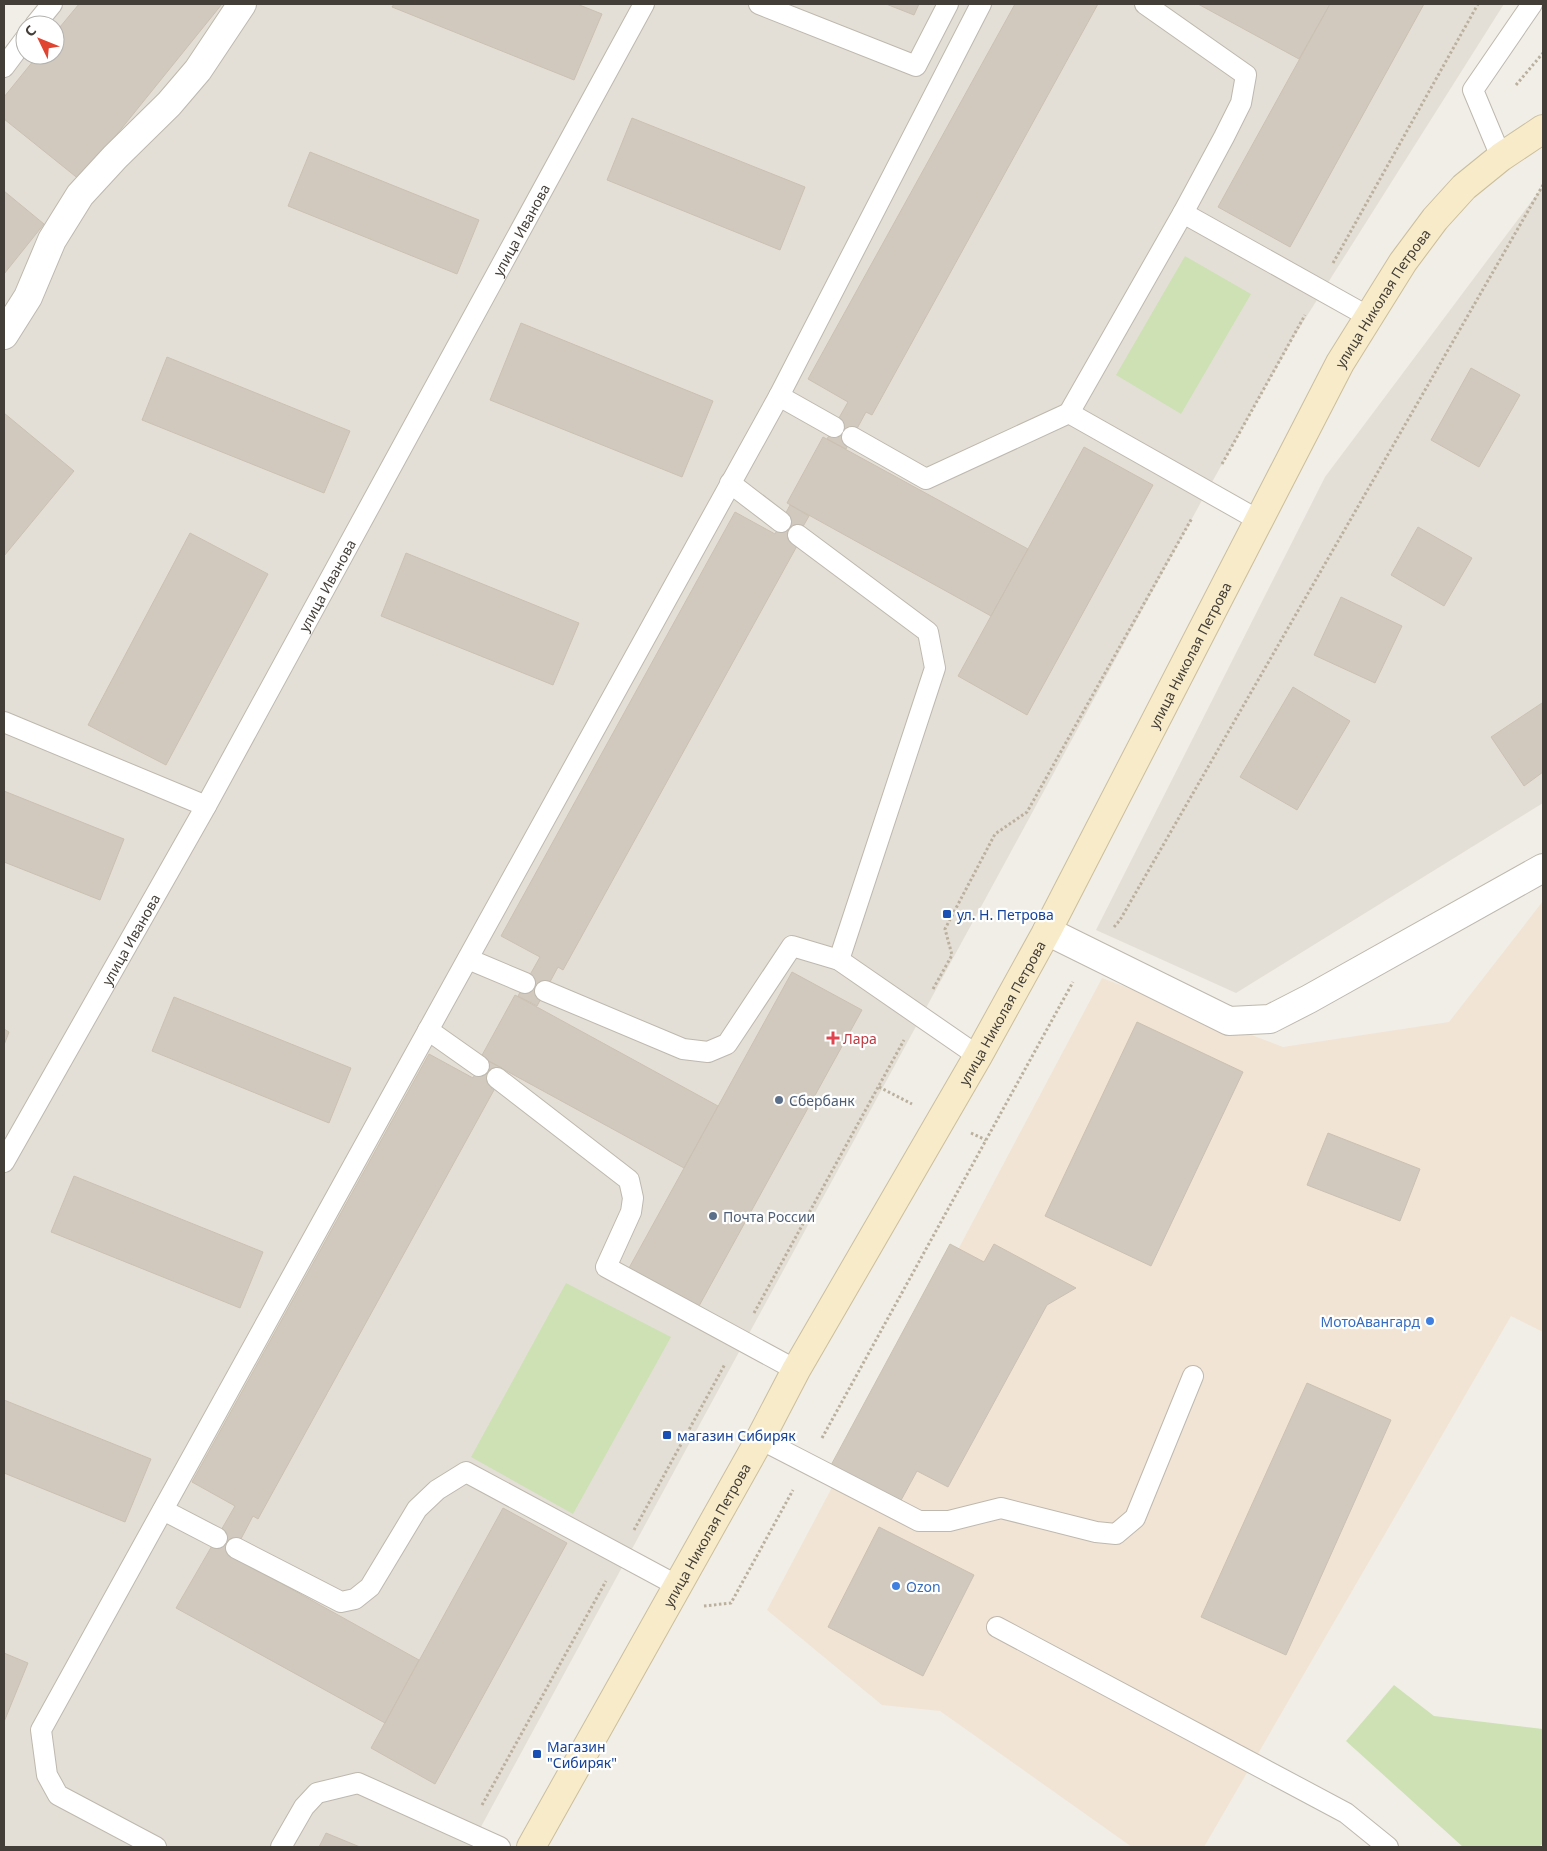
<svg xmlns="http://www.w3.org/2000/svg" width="1547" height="1851" viewBox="0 0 1547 1851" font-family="'Noto Sans',sans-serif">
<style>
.residential{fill:#e4dfd6}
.commercial{fill:#f1e4d4}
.green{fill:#cee1b4}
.building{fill:#d1c9be;stroke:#cbc1b2}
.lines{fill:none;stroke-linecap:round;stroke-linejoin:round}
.lane-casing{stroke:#beb8ae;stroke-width:22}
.street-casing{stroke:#beb8ae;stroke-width:30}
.secondary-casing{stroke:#cbbe9c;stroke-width:30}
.path{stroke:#bbb09e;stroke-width:3;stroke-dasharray:2.5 2.5;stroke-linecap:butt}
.lane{stroke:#fff;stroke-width:20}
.street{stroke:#fff;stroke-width:28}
.secondary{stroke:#f8ebca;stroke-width:28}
.transit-dot{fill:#1a4fb4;stroke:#fff;stroke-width:2}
.health-dot{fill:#e0444e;stroke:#fff;stroke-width:2}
.service-dot{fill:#5c6f8a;stroke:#fff;stroke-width:2}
.shop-dot{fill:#3f7fe0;stroke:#fff;stroke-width:2}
.labels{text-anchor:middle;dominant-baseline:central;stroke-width:4.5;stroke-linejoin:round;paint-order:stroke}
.street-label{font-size:14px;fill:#433e37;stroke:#fff}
.transit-label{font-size:14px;fill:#164399;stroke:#fff;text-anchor:start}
.health-label{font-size:14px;fill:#be3a42;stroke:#fff;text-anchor:start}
.service-label{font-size:14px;fill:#4e5e75;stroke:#fff;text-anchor:start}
.shop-label{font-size:14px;fill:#366cbe;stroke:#fff;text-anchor:end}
</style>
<rect width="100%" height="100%" fill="#f1eee7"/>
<path class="residential" d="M 52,4 L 1504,4 L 1293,338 L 1207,491 L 470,1847 L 4,1847 L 4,63 L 25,55 L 55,55 L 55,25 L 34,25 Z
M 1543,186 L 1543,803 L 1236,993 L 1096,930 L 1325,477 Z"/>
<path class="commercial" d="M 1543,901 L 1543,1332 L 1511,1316 L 1204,1847 L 1132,1847 L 940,1711 L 882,1705 L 767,1610 L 1102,978 L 1283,1047 L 1449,1022 Z"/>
<path class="green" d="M 1185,256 L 1251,294 L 1181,414 L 1116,375 Z
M 566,1283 L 671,1337 L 573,1514 L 471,1457 Z
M 1394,1685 L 1434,1716 L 1543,1729 L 1543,1843 L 1539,1847 L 1463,1847 L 1346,1741 Z"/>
<path class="building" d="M 79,4 L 222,4 L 80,180 L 4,119 L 4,97 L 38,55 L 55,55 L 55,33 Z
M 394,4 L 577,4 L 602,14 L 574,80 L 392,7 Z
M 886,4 L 919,4 L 914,15 Z
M 1015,4 L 1098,4 L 872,415 L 866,412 L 846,449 L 827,439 L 848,402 L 808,379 Z
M 1198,4 L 1330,4 L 1299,59 Z
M 1330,4 L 1424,4 L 1290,247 L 1218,207 Z
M 632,118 L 805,187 L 780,250 L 607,180 Z
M 310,152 L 479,220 L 457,274 L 288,206 Z
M 4,191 L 44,224 L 4,274 Z
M 521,323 L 713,401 L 682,477 L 490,400 Z
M 167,357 L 350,431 L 324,493 L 142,420 Z
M 1471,368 L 1520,395 L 1479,467 L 1431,440 Z
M 4,413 L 74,471 L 4,556 Z
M 823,437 L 1028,549 L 991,616 L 787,503 Z
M 1084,447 L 1153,485 L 1027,715 L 958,676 Z
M 790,505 L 809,516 L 793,544 L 797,546 L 563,970 L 558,967 L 537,1006 L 518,996 L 540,957 L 501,936 L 735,512 L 775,534 Z
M 1418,527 L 1472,558 L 1444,606 L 1391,575 Z
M 190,533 L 268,574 L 166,765 L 88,725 Z
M 406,553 L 579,623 L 553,685 L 381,616 Z
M 1341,597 L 1402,626 L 1375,683 L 1314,655 Z
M 1293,687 L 1350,721 L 1297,810 L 1240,777 Z
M 1542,703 L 1543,772 L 1524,786 L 1491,737 Z
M 4,791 L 124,839 L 100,900 L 4,862 Z
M 792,972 L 862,1010 L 699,1306 L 629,1268 Z
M 515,995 L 718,1106 L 684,1168 L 481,1057 Z
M 174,997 L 351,1068 L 329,1123 L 152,1051 Z
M 1137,1022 L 1243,1072 L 1151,1266 L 1045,1216 Z
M 4,1029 L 9,1032 L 4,1045 Z
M 429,1054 L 473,1078 L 483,1058 L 502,1068 L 491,1088 L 494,1090 L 258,1519 L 253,1516 L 232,1556 L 419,1660 L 385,1723 L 176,1608 L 235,1506 L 192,1482 Z
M 1328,1133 L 1420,1169 L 1400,1221 L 1307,1185 Z
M 74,1176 L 263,1252 L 240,1308 L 51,1232 Z
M 950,1244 L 984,1262 L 994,1244 L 1076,1288 L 1047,1305 L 948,1487 L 917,1471 L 899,1504 L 830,1467 Z
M 1307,1383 L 1391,1420 L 1286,1655 L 1201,1617 Z
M 4,1400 L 151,1459 L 125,1522 L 4,1473 Z
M 503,1508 L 567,1543 L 435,1784 L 371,1748 Z
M 879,1527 L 974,1575 L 923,1676 L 828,1627 Z
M 4,1653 L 28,1663 L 4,1722 Z
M 326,1833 L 360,1847 L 319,1847 Z"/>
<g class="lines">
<defs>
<g id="lane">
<path d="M 759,4 L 916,66 L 948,4"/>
<path d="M 35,25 L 52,4"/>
<path d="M 4,67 L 25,39"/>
<path d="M 1501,157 L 1473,90 L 1532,4"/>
<path d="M 1183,213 L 1369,317"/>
<path d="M 779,396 L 834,427"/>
<path d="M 1069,413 L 1183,213 L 1224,137 L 1241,103 L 1246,75 L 1145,4"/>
<path d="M 852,437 L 926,479 L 1069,413 L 1260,521"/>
<path d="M 730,483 L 781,522"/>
<path d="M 798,535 L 928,632 L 935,668 L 839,960"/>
<path d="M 4,722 L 206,806"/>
<path d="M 468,959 L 525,983"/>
<path d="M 545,991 L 683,1049 L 708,1052 L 727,1044 L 792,946 L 839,960 L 978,1056"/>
<path d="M 428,1030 L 479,1066"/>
<path d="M 497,1078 L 629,1180 L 633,1198 L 631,1212 L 606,1267 L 796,1370"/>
<path id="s1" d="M 4,1162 L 206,806 L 644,4"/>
<path d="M 760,1439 L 919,1521 L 949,1521 L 1001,1508 L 1096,1532 L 1116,1534 L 1135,1518 L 1193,1376"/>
<path d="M 163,1510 L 217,1538"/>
<path d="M 236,1548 L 341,1602 L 355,1599 L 370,1587 L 417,1509 L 437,1490 L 466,1472 L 678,1586"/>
<path d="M 997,1627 L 1346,1813 L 1388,1847"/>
<path d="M 156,1847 L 58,1795 L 47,1775 L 41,1730 L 779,396 L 981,4"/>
<path d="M 281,1847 L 304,1807 L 317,1793 L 358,1783 L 500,1847"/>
</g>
<path id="street" d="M 4,335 L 28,297 L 52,240 L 80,195 L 115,157 L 169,104 L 198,70 L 242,4
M 1047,931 L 1229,1021 L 1270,1019 L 1309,999 L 1543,868"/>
<g id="secondary">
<path id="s2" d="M 531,1847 L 760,1439 L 796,1370 L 978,1056 L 1047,931 L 1340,363 L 1403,262 L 1435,219 L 1464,187 L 1501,157 L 1543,129"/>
</g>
</defs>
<use href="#lane" class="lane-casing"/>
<use href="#street" class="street-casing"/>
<use href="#secondary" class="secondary-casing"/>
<path class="path" d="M 1516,85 L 1543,53
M 1333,263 L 1478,4
M 1222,464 L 1305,315
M 1114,927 L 1120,920 L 1543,185
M 933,989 L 952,955 L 945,929 L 995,834 L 1027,812 L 1192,518
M 879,1087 L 912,1104
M 971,1133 L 986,1140
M 754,1313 L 904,1040
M 822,1438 L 1073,982
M 634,1530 L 725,1364
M 704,1606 L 731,1603 L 793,1490
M 482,1805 L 606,1581"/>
<use href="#lane" class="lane"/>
<use href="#street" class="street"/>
<use href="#secondary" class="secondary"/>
</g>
<g class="transit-dot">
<rect x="942" y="909" width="10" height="10" rx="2.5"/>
<rect x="662" y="1430" width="10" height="10" rx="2.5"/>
<rect x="532" y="1749" width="10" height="10" rx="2.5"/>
</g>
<path class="health-dot" d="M830.5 1030.5h5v5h5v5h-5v5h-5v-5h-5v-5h5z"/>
<g class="service-dot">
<circle cx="779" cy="1100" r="5"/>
<circle cx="713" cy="1216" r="5"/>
</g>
<g class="shop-dot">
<circle cx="1430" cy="1321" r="5"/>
<circle cx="896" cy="1586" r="5"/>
</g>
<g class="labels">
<g class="street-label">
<text stroke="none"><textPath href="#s1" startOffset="1066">улица Иванова</textPath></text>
<text stroke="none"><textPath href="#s2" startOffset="1768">улица Николая Петрова</textPath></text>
<text stroke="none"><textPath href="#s1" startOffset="661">улица Иванова</textPath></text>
<text stroke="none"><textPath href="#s2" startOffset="1362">улица Николая Петрова</textPath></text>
<text stroke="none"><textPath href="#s1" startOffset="256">улица Иванова</textPath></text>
<text stroke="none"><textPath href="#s2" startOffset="958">улица Николая Петрова</textPath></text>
<text stroke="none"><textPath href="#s2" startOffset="358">улица Николая Петрова</textPath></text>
</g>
<g class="transit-label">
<text x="957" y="914">ул. Н. Петрова</text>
<text x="677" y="1435">магазин Сибиряк</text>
<text x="547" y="1746">Магазин<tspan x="547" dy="16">"Сибиряк"</tspan></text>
</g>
<g class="health-label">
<text x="843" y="1038">Лара</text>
</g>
<g class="service-label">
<text x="789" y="1100">Сбербанк</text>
<text x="723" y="1216">Почта России</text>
</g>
<g class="shop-label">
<text x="1420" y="1321">МотоАвангард</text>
<text x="906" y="1586" text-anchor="start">Ozon</text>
</g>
</g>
<rect width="1547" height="1851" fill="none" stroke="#433e37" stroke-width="10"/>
<g transform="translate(40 40) rotate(313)"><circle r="24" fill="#ffffff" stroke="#b4b2af"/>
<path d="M0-4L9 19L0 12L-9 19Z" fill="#df4530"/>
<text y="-8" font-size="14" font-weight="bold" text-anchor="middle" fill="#433e37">С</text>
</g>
</svg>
